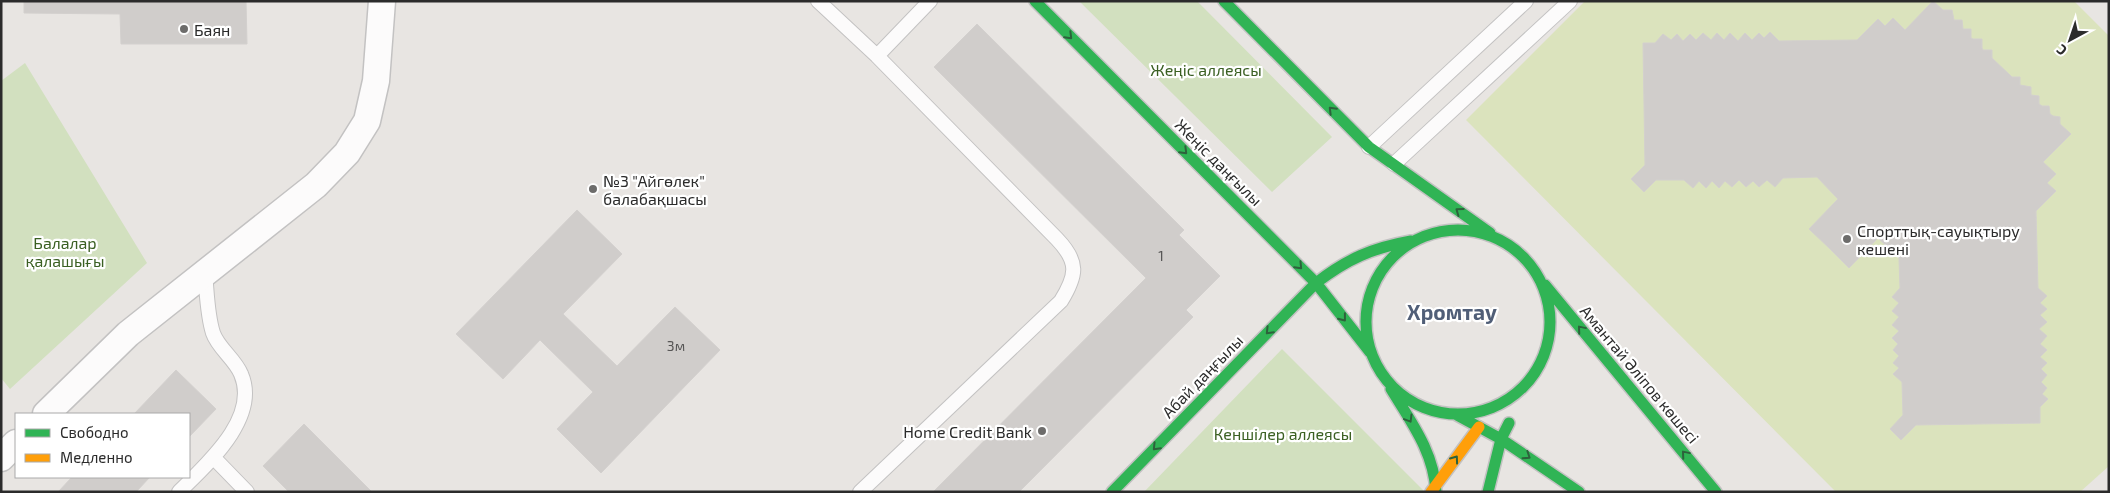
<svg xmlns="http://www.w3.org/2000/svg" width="2110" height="493" viewBox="0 0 2110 493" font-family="'Exo 2',sans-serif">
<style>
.green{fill:#d2e0bf}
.pitch{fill:#dbe3bd}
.building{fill:#d0cdcb;stroke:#d3d0ce}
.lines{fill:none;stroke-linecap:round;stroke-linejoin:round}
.lane-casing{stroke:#c3c2c2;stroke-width:16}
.street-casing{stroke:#c3c2c2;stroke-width:29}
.fast-casing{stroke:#c3c2c2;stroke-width:14}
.slow-casing{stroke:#c3c2c2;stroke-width:14}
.lane{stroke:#fcfbfb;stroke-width:14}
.street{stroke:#fcfbfb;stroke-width:26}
.fast{stroke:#30b455;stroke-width:11}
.slow{stroke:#ff9f0a;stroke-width:11}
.oneway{stroke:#2d623c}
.poi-dot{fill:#6d6c6b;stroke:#fff;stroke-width:2}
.labels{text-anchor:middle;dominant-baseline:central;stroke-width:4.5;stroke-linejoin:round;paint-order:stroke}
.number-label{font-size:14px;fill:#555454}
.poi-label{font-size:16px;fill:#2b2b2b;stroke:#fff;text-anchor:start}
.park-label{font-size:16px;fill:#3b6023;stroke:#fff}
.street-label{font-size:16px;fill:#2b2b2b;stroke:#fff}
.district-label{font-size:21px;font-weight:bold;fill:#505e77;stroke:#fff}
</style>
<rect width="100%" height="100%" fill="#e8e5e2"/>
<path class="green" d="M 1079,1 L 1197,1 L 1332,137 L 1272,192 Z
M 25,63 L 147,263 L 10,389 L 1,378 L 1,81 Z
M 1282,349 L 1425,492 L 1144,492 Z"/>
<path class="pitch" d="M 1585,1 L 2074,1 L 2109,36 L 2109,466 L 2080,492 L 1836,492 L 1466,120 Z"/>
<path class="building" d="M 24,1 L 246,1 L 247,44 L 121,44 L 120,14 L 24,13 Z
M 1933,1 L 1943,10 L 1952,10 L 1954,20 L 1962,20 L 1963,29 L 1971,29 L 1971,38 L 1973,39 L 1982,39 L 1982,48 L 1983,50 L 1992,50 L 1992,58 L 2012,77 L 2020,77 L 2020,85 L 2031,87 L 2031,95 L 2039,96 L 2039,104 L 2042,106 L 2049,106 L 2050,114 L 2053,116 L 2060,117 L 2060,124 L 2071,134 L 2043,162 L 2056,174 L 2047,183 L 2056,191 L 2036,211 L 2038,288 L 2047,296 L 2040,303 L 2047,309 L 2040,315 L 2047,322 L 2039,329 L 2047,336 L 2040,344 L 2047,350 L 2040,357 L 2047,363 L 2041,369 L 2047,375 L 2041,382 L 2047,388 L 2042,394 L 2048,399 L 2040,407 L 2040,423 L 1916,425 L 1901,440 L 1890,429 L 1903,415 L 1902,382 L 1893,374 L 1899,368 L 1893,363 L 1899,356 L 1893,350 L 1898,344 L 1892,338 L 1899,331 L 1892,325 L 1899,317 L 1892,311 L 1899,303 L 1892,297 L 1900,288 L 1899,258 L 1878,238 L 1849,268 L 1828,247 L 1809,229 L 1838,199 L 1817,177 L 1783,178 L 1775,187 L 1767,180 L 1759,187 L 1753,181 L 1746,187 L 1739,180 L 1732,187 L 1725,181 L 1719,188 L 1712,181 L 1706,188 L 1699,181 L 1693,188 L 1684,180 L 1656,180 L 1644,192 L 1631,179 L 1645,165 L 1643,43 L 1655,43 L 1663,34 L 1671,40 L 1677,34 L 1683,41 L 1690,34 L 1696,40 L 1703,33 L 1711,40 L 1717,33 L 1724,40 L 1730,33 L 1738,41 L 1745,33 L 1752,40 L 1759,33 L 1764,38 L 1770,32 L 1779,41 L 1857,40 L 1878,19 L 1885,26 L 1893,18 L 1905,30 Z
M 977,24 L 1184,230 L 1179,235 L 1220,276 L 1186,310 L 1193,317 L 1019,492 L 933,492 L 1146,278 L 934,67 Z
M 577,210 L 622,254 L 563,314 L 617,366 L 675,307 L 720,350 L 601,473 L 557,429 L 593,392 L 540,340 L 503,379 L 456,334 Z
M 176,370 L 216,409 L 189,437 L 189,414 L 134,414 Z
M 304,424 L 372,492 L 289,492 L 263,466 Z
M 72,477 L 150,477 L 136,492 L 58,492 Z"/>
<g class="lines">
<defs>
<path id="lane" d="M 818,1 L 877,56 L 1057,239 C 1079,262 1077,275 1061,301 L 860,492
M 877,56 L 930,1
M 1369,147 L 1526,1
M 1394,164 L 1570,1
M 214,458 L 247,492
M 179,492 C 207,464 260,418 241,374 C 235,359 218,348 213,333 C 207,314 207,292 205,273"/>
<path id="street" d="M 46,414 L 128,334 L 316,185 L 347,153 L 367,121 L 376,81 L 382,1
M 1,458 L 16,443"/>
<path id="fast" d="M 1035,1 L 1316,283 L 1370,352
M 1224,1 L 1369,147 L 1490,233
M1366 322a92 92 0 1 1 184 0a92 92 0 1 1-184 0Z
M 1545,285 L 1716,492
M 1391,389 C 1411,422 1434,452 1436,492
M 1455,414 L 1501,439 L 1579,492
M 1112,492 L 1316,283 C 1347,259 1372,248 1411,241
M 1488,492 L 1501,439 L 1509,423"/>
<path id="slow" d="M 1431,492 L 1479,427"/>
</defs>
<use href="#lane" class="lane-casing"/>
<use href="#street" class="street-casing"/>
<use href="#fast" class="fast-casing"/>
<use href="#slow" class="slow-casing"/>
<use href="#lane" class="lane"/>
<use href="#street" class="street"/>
<use href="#fast" class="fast"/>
<use href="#slow" class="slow"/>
</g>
<defs><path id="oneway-chevron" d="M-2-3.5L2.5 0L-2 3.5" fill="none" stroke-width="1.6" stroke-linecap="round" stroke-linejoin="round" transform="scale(1.25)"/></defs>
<g class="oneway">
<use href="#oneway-chevron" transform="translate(1069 36) rotate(45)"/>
<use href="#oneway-chevron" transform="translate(1332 110) rotate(-135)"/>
<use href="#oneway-chevron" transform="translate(1184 151) rotate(45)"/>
<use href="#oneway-chevron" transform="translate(1459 211) rotate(-144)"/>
<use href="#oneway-chevron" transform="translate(1299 266) rotate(46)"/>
<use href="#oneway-chevron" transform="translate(1343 318) rotate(52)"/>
<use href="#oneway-chevron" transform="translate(1581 329) rotate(-130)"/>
<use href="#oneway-chevron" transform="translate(1269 331) rotate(134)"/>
<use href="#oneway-chevron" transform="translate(1409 419) rotate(59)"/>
<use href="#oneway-chevron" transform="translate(1156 447) rotate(134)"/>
<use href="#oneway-chevron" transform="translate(1685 454) rotate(-130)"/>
<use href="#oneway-chevron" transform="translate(1527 456) rotate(34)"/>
<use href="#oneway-chevron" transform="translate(1455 459) rotate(-54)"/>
</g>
<g class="poi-dot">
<circle cx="184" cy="29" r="5"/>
<circle cx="593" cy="189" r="5"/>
<circle cx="1847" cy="239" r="5"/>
<circle cx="1042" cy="431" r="5"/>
</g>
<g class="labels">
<g class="number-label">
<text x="1161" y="255">1</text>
<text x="676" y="345">3м</text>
</g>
<g class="poi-label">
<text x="194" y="29">Баян</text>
<text x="603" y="180">№3 "Айгөлек"<tspan x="603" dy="18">балабақшасы</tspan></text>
<text x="1857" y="230">Спорттық-сауықтыру<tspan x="1857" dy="18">кешені</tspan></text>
<text x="1032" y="431" text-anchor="end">Home Credit Bank</text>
</g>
<g class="park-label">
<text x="1206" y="69">Жеңіс аллеясы</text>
<text x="65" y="242">Балалар<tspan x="65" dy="18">қалашығы</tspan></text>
<text x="1283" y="433">Кеншілер аллеясы</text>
</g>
<g class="street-label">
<text transform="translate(1219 162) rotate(45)">Жеңіс даңғылы</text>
<text transform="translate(1640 374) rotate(50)">Амантай Әліпов көшесі</text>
<text transform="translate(1202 376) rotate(-46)">Абай даңғылы</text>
</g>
<g class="district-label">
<text x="1452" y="311">Хромтау</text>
</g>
</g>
<rect width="2110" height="493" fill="none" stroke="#2b2b2b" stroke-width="5"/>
<rect x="15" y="413" width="175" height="65" fill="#ffffff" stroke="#aaaaaa"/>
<rect x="25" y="429" width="25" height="8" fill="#30b455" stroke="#aaaaaa"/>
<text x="60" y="438" font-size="15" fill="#2b2b2b">Свободно</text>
<rect x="25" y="454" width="25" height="8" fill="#ff9f0a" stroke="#aaaaaa"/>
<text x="60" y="463" font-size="15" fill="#2b2b2b">Медленно</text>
<g transform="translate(2070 40) rotate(220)" stroke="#ffffff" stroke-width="4" paint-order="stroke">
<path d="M0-4L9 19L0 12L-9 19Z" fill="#2b2b2b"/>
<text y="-8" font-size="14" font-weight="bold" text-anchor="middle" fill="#2b2b2b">С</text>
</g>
</svg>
